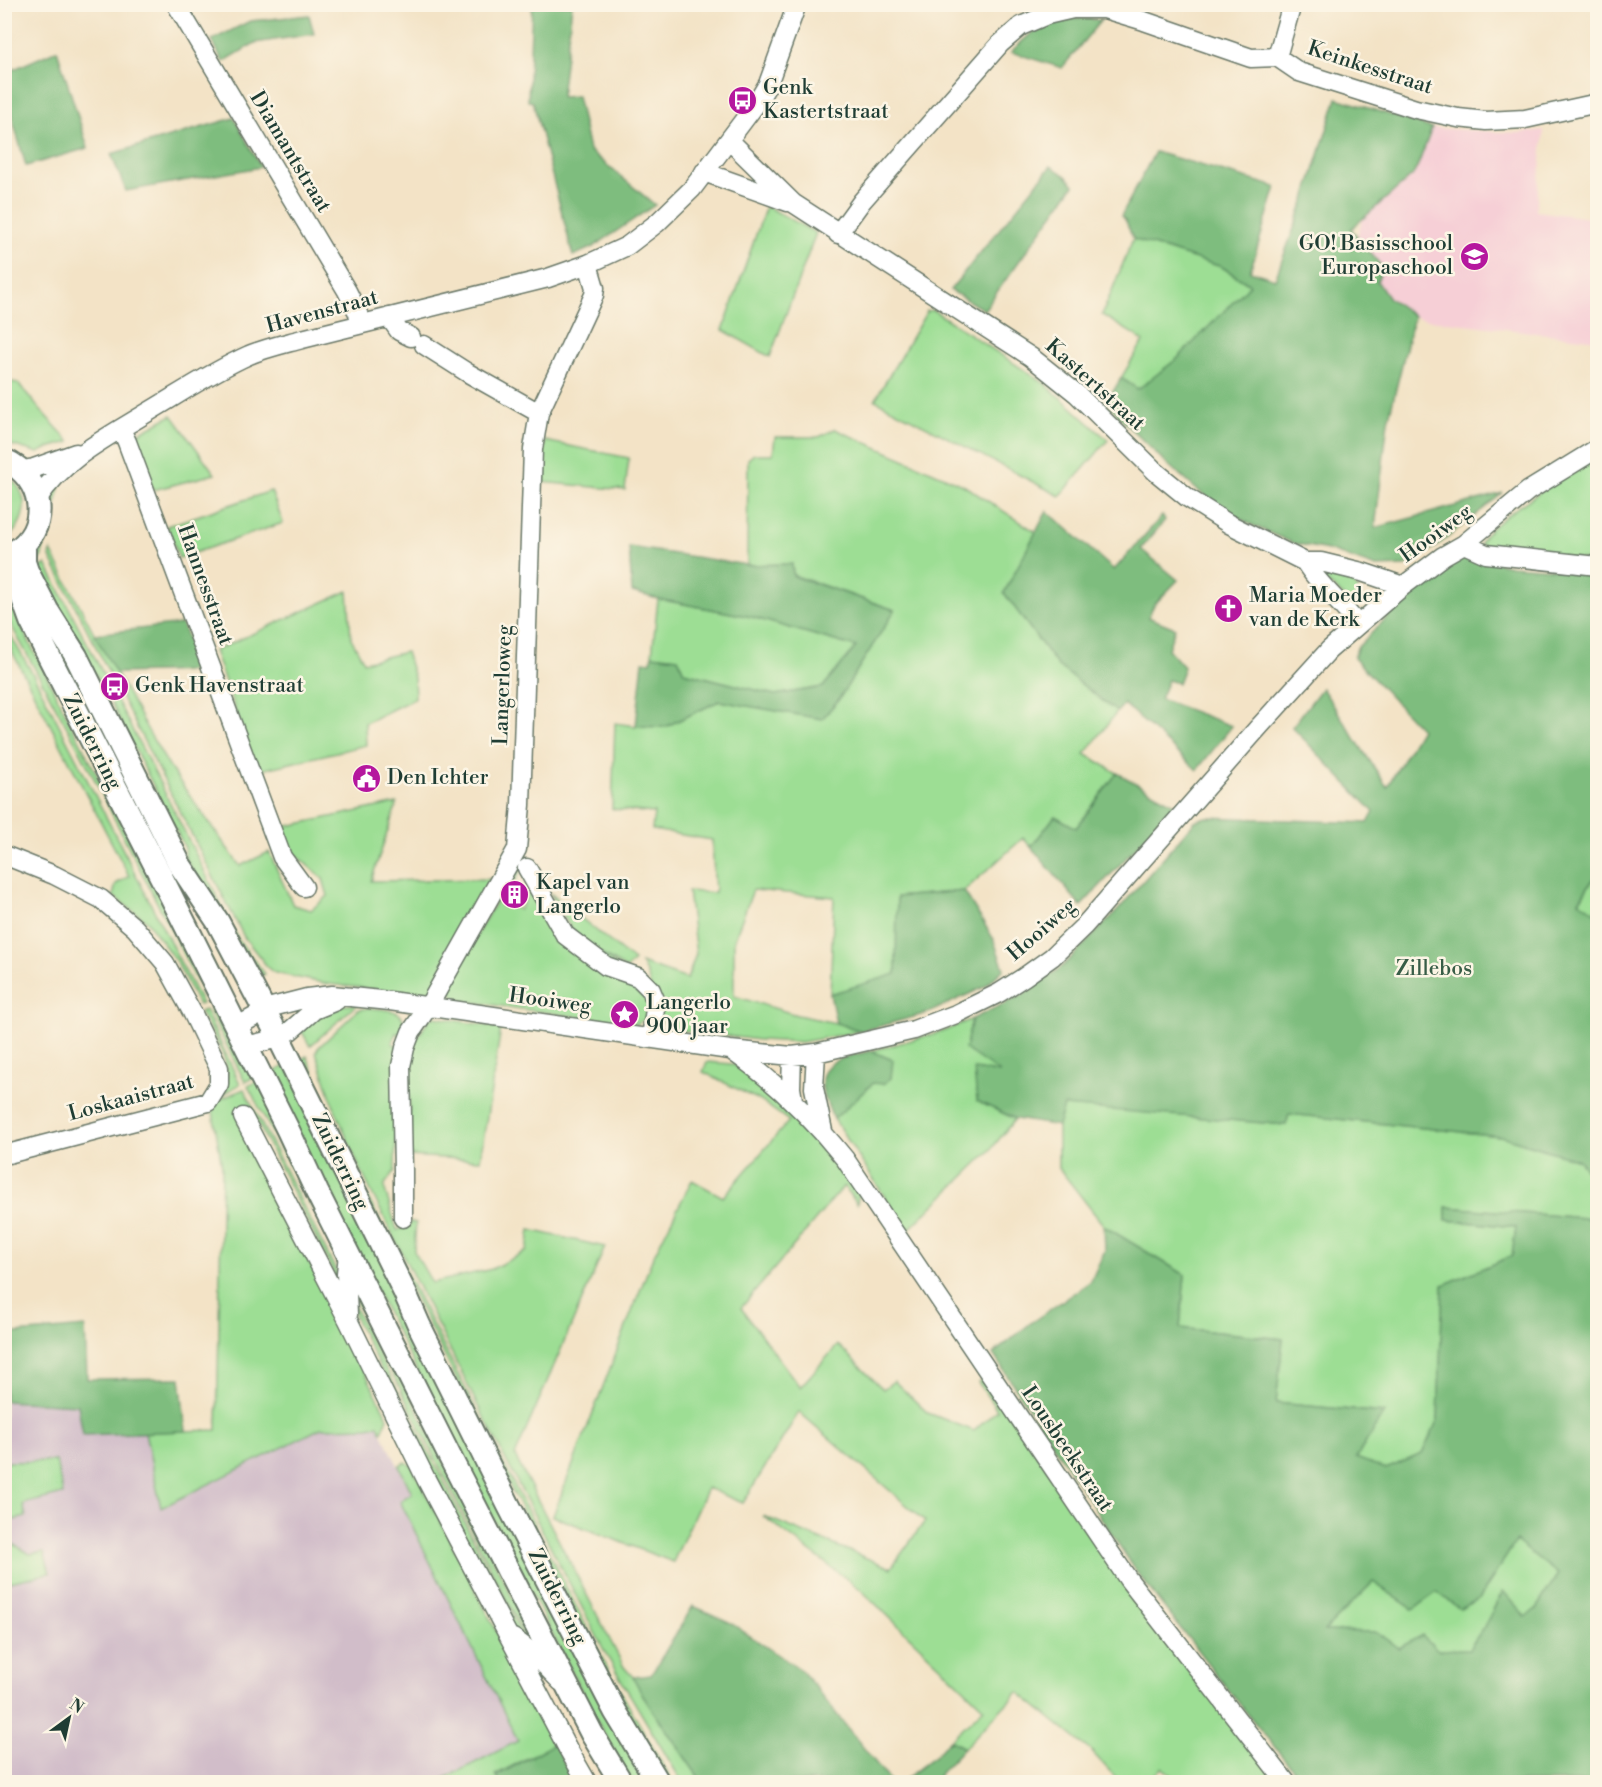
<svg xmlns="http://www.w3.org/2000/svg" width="1602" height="1787" viewBox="0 0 1602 1787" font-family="'Libre Bodoni',serif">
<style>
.built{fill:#f6cfd6}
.industrial{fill:#d1bdc9}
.green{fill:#9dde94;stroke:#5e8e64;stroke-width:1.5}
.forest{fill:#7ebd7e;stroke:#4e7d59;stroke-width:1.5;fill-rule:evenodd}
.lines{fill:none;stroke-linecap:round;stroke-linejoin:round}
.minor-casing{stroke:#697767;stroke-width:21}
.major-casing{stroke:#697767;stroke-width:26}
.minor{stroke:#fff;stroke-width:18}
.major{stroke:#fff;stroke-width:22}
.labels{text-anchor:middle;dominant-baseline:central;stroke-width:5;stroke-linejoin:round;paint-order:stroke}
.street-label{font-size:21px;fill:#1f3d34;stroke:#fcf5e5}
.poi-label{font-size:21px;fill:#1f3d34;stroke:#fcf5e5;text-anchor:start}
.park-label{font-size:21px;fill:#385d47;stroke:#fcf5e5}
</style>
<rect width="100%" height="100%" fill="#fcf5e5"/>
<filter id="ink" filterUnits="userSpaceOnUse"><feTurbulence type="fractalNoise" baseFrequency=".0167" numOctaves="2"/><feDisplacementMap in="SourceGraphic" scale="12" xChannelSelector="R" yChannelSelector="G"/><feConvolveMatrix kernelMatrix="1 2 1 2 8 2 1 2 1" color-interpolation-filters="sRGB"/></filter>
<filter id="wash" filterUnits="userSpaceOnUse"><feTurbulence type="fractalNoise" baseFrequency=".008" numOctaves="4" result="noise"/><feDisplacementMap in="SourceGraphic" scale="24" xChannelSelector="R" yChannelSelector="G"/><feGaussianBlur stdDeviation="1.35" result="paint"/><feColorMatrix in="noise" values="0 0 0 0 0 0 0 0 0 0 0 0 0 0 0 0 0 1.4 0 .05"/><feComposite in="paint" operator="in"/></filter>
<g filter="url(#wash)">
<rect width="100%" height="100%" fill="#f3e3c6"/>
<path class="built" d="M 1397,119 L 1432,128 L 1518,133 L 1544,130 L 1536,211 L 1597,219 L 1597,340 L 1422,319 L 1338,292 Z"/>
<path class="industrial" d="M 5,1401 L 78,1405 L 83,1435 L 145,1432 L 162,1508 L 321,1428 L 368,1427 L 378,1425 L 539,1752 L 483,1782 L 12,1782 L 4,1748 L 5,1583 L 49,1573 L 30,1554 L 5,1539 L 5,1522 L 25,1517 L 23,1504 L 63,1494 L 56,1461 L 5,1462 Z"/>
<path class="green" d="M 766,206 L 816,233 L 770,357 L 723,330 Z
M 1133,239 L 1222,267 L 1250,285 L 1178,358 L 1138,390 L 1121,378 L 1143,342 L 1135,335 L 1102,315 Z
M 933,310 L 1044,383 L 1108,440 L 1060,496 L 875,400 L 927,311 Z
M 5,381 L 18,383 L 43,413 L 70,442 L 48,448 L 38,453 L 5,443 Z
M 172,415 L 215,474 L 153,490 L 137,447 L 137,434 Z
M 835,429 L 963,485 L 1036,532 L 1004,593 L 1057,665 L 1117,712 L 1085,754 L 1117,773 L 1076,828 L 1055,816 L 1031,847 L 1023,838 L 964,891 L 897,897 L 896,975 L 830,994 L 834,897 L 753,890 L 734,940 L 734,996 L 797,1015 L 836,1023 L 862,1031 L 802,1042 L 759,1040 L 671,1029 L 661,1019 L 647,975 L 641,963 L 687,979 L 696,954 L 688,891 L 715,893 L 712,840 L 652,830 L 654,813 L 612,809 L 615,723 L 636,726 L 665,727 L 719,701 L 822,719 L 839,699 L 895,610 L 793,575 L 792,564 L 747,565 L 748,459 L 754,454 L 773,454 L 775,437 L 819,437 Z
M 545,441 L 629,458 L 625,490 L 541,482 Z
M 1597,456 L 1597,561 L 1511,553 L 1480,544 C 1486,521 1575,471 1597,456 Z
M 4,475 C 33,490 28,523 5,540 Z
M 56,482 L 60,488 L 41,558 L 30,566 L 47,500 Z
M 271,491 L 283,523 L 179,558 L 167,526 Z
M 51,551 L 95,635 L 151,736 L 170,768 L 240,866 L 269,852 L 293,905 L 311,910 L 328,896 L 323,879 L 298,857 L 288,854 L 278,828 L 397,803 L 371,881 L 490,879 L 430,992 L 417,994 L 328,984 L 275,973 L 269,969 L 244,937 L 50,557 Z
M 46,564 L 160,783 L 240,942 L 265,974 L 255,979 L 185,858 L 185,848 L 103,687 L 33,572 Z
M 1318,566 C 1343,575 1359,575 1361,605 L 1351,602 L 1315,573 Z
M 4,584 L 15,597 L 16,616 L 140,859 L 218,998 L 208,1003 L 80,751 L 5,614 Z
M 348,591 L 351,638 L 364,662 L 406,652 L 414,678 L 415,698 L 365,723 L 366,745 L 257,771 L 214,651 Z
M 658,599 L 752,617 L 856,647 L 823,687 L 775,695 L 684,672 L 678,658 L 652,655 Z
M 4,624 L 34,676 L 202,1004 L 198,1005 L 177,963 L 147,921 L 113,896 L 116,884 L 129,876 L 5,638 Z
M 516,865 L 522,868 L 504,901 L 519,910 L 532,887 L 544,910 L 645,988 L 649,1016 L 635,1025 L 465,1001 C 451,998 449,993 452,979 Z
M 1597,873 L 1597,913 L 1579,902 Z
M 550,893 L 634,961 L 626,969 L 577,939 Z
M 219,1004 L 256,1076 L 245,1082 L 209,1009 Z
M 359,1004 L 354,1007 L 310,1046 L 300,1028 L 332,1006 Z
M 368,1008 C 388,1010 411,1008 402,1035 L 396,1033 L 392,1043 L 398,1046 L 395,1171 L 385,1184 L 385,1190 L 397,1230 L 408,1227 L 410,1225 L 410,1222 L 416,1223 L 414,1251 L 432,1283 L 492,1269 L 527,1251 L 530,1230 L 605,1247 L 515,1456 L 624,1667 L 633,1677 L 647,1702 L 702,1782 L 682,1782 L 608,1658 L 476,1402 L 359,1167 L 334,1107 L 316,1052 L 318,1048 L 358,1010 Z
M 205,1010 L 240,1084 L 222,1095 C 238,1067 213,1037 200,1012 Z
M 435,1017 L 501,1028 L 480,1160 L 409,1156 L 409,1073 L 411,1048 L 429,1019 Z
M 972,1019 L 965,1049 L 1002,1073 L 977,1101 L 1015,1119 L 989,1152 L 907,1231 L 834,1119 L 873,1083 L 893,1060 L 871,1051 L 944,1031 Z
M 307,1056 C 324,1096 337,1137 357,1176 L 612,1677 L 673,1782 L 667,1782 L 625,1710 L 586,1637 L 353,1175 L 342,1153 L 324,1103 L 301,1059 Z
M 707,1062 L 732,1064 L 751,1073 L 818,1134 L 859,1193 L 857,1204 L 844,1186 L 741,1308 L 800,1387 L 838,1345 L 883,1389 L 894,1381 L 928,1413 L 974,1431 L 997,1410 L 978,1382 L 983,1380 L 1277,1782 L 1177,1782 L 1162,1767 L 1148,1782 L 1120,1782 L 1092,1752 L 1018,1692 L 964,1748 L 950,1740 L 984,1708 L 860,1589 L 763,1516 L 891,1568 L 925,1521 L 799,1412 L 743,1503 L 707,1488 L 673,1562 L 553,1516 L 653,1257 L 692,1180 L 723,1197 L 789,1121 L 759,1100 L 703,1072 Z
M 286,1065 L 647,1782 L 632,1782 L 597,1721 L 266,1077 Z
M 259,1080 L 307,1190 L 313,1211 L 248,1086 Z
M 244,1089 L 344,1286 L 343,1292 L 252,1112 L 238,1120 L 262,1175 L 323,1288 L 388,1418 L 382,1432 L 378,1425 L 368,1427 L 321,1428 L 161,1508 L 145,1432 L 217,1430 L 222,1167 L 212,1106 L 218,1100 Z
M 1064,1105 L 1286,1125 L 1289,1114 L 1501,1136 L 1579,1160 L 1597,1185 L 1597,1219 L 1446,1207 L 1446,1220 L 1516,1227 L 1512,1256 L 1443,1285 L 1438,1419 L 1422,1454 L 1386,1469 L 1356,1459 L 1383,1413 L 1276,1403 L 1283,1339 L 1180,1328 L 1185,1275 L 1104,1226 L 1058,1167 L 1058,1126 Z
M 350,1277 L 544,1660 L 532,1650 L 350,1289 Z
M 351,1300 L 525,1641 L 512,1628 L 355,1318 Z
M 56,1461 L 63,1494 L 23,1504 L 26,1517 L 5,1522 L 5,1462 Z
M 406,1462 L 412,1466 L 554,1744 L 495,1775 L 500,1782 L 437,1782 L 518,1741 L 400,1501 L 412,1493 L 399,1466 Z
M 5,1539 L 30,1554 L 44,1552 L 50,1573 L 5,1583 Z
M 1516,1541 L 1558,1574 L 1536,1609 L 1526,1618 L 1503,1591 L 1484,1627 L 1469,1649 L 1438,1650 L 1399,1648 L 1377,1632 L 1324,1631 L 1373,1582 L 1413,1609 L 1437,1592 L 1479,1599 Z"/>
<path class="forest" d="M 532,5 L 572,5 L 561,97 L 577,96 L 589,150 L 655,205 L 593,247 L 573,256 L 533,102 L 528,101 Z
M 309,15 L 314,34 L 255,43 L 223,62 L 212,40 L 250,21 Z
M 1078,18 L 1101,20 L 1062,68 L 1011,52 C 1037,26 1042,24 1078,18 Z
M 57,50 L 88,148 L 26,166 L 5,93 L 5,73 Z
M 1337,98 L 1432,128 L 1415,173 L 1351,229 L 1383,268 L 1377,281 L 1389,298 L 1414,316 L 1388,421 L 1375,528 L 1503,493 L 1437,546 L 1406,566 L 1376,567 L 1328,550 L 1293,543 L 1254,526 L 1231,514 L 1196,489 L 1166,463 L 1123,421 L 1107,402 L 1121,378 L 1138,389 L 1178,358 L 1250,285 L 1222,267 L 1133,239 L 1126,221 L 1121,216 L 1155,152 L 1276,187 L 1250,271 L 1275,279 L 1305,199 Z
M 234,118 L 261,167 L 126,191 L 111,154 Z
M 1051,166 L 1066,176 L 1074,185 L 984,310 L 950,290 Z
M 1047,511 L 1114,570 L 1162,516 L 1165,520 L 1141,549 L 1178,580 L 1154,605 L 1148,617 L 1175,628 L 1168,649 L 1184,667 L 1178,683 L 1168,680 L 1160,699 L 1232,726 L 1197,770 L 1124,704 L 1117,712 L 1057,665 L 1004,593 Z
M 629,547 L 747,565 L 792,564 L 793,576 L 895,610 L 839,699 L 822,719 L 719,701 L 665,727 L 636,726 L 643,661 L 651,662 L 652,655 L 678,658 L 684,672 L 775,695 L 823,687 L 856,647 L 752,617 L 658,599 L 632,592 Z
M 1475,557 L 1511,566 L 1597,572 L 1597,873 L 1579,901 L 1597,913 L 1597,1185 L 1579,1160 L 1501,1136 L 1289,1114 L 1286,1125 L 1064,1106 L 1058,1126 L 1016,1119 L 977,1101 L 974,1069 L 1000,1073 L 965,1049 L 972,1019 L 1022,995 L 1063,966 L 1119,909 L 1195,821 L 1206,817 L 1368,823 L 1374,812 L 1292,727 L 1322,688 L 1387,787 L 1421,729 L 1354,658 L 1357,648 L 1404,600 L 1459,558 Z
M 182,624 L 200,671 L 116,673 L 94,634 Z
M 1117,773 L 1176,805 L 1081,906 L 1031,847 L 1055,816 L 1076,828 Z
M 964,891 L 993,938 L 1004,969 L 984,987 L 928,1013 L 862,1031 L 836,1023 L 830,994 L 896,974 L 897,897 Z
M 871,1051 L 893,1060 L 891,1078 L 883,1084 L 873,1083 L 834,1119 C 830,1110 825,1101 823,1092 C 815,1059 848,1056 871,1051 Z
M 1446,1207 L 1597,1219 L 1597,1782 L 1303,1782 L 1242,1707 L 1138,1574 L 993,1354 L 1032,1322 L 1091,1281 L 1105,1250 L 1104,1226 L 1185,1275 L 1180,1328 L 1283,1339 L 1276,1403 L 1384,1413 L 1356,1458 L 1386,1469 L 1422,1454 L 1438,1419 L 1443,1285 L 1512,1256 L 1516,1227 L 1446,1220 ZM 1516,1541 L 1558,1574 L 1536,1609 L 1526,1617 L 1503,1591 L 1484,1627 L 1469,1649 L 1438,1650 L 1422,1635 L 1399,1648 L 1377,1632 L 1324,1631 L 1373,1582 L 1413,1609 L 1437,1592 L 1460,1609 L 1479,1599 Z
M 85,1327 L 87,1379 L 180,1378 L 186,1431 L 83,1435 L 78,1405 L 5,1401 L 5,1334 Z
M 693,1606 L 729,1622 L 802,1671 L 891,1782 L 702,1782 L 647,1702 L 633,1677 L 651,1675 Z
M 950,1740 L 964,1748 L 940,1773 L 936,1782 L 901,1782 L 936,1755 Z
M 554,1744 L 575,1782 L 500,1782 L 496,1776 Z"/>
</g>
<g filter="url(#ink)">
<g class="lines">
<defs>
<path id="minor" d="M 176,4 L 347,291 L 357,311 L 362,324
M 1277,57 L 1292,4
M 729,140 L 793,203 L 1031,357 L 1077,394 L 1156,472 L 1188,498 L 1229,524 L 1305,562 L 1321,562 L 1362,572 L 1403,586
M 704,172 L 788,202
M 838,234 L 862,201 L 1000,44 L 1021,26 L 1047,15 L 1073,9 L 1104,9 L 1144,21 L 1251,58 L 1277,57 L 1299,72 L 1416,109 L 1458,118 L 1486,121 L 1525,119 L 1598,103
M 389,317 L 399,331 L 411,337
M 424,345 L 468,373 L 539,413
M 121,429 L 127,442 L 282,857 L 304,887
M 23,470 L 34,468 L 76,453
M 38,498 C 64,459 106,438 145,414 C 179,394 213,371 249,355 C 266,348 284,344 302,339 L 548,278 L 588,264 L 627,246 L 657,223 L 692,189 L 756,104 L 768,84 L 797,4
M 1464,544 L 1486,554 L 1598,566
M 1305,562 C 1319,586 1342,603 1358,625
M 4,855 L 54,875 L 101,899 L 135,928 L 165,963 L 192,1012 L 219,1068 L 219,1084 L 208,1102 L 4,1155
M 527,868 L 565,935 L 606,966 L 638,977 L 651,990 L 656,1002 L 651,1038
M 236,1027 L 272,1007 L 307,998 L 332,995 L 390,1001 L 730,1050 L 792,1056 L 816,1053 L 914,1030 L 956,1014 L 999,993 L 1024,977 L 1052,957 L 1084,926 L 1258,728 L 1329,650 L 1403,586 L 1443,556 L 1464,544 L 1528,491 L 1598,448
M 246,1046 L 279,1038 L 290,1031 L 314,1010 L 336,1001
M 732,1051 C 776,1082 812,1118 845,1159 L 1128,1579 L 1286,1782
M 816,1053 L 814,1088 L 823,1131
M 792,1056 L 791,1088 L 793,1100
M 243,1117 L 348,1320 L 426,1479 L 568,1749 L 587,1782
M 403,1218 L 403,1170 L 401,1066 L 405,1048 L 411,1032 L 428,1007 L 517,849 L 521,805 L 533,449 L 539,413 L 594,295 L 595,288 L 588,264
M 348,1315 L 346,1273 L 348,1254
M 513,1638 L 533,1653 L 561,1682"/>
<path id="major" d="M 4,460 C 45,477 52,531 12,553
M 24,544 L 24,562 L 27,571 L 47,610 L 76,656 L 180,865 L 218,922 L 279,1038 L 405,1293 L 419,1325 L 509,1506 L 615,1711 L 658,1782
M 4,568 L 22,596 L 31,621 L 171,896 L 288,1130 L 317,1192 L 453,1463 L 592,1734 L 621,1782"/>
</defs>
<use href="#minor" class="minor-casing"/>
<use href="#major" class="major-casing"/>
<use href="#minor" class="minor"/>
<use href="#major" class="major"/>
</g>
</g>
<defs>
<symbol id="bus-disc" viewBox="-11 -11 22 22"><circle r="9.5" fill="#b5179e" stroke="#fcf5e5"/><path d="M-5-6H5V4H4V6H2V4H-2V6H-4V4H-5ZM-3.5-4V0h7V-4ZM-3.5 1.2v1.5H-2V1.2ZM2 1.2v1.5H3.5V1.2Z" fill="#fff"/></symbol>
<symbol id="school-disc" viewBox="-11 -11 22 22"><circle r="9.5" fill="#b5179e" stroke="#fcf5e5"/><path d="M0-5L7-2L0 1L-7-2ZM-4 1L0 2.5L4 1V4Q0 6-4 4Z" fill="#fff"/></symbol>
<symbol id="church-disc" viewBox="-11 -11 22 22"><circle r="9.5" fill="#b5179e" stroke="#fcf5e5"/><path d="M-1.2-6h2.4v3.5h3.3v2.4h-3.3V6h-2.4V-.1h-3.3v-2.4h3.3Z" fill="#fff"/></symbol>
<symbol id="civic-disc" viewBox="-11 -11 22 22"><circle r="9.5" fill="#b5179e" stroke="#fcf5e5"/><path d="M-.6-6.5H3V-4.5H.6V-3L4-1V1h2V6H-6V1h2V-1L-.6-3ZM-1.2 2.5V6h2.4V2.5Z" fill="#fff"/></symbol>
<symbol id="building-disc" viewBox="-11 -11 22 22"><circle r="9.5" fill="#b5179e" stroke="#fcf5e5"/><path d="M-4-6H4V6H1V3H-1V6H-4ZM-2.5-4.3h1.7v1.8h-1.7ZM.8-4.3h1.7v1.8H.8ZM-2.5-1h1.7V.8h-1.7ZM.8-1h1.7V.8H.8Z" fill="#fff"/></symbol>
<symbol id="sight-disc" viewBox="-11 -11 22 22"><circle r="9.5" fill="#b5179e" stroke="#fcf5e5"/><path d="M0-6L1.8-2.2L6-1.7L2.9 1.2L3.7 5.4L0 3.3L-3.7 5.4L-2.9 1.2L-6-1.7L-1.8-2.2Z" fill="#fff"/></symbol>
</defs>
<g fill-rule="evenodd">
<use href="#bus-disc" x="726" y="84" width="33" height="33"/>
<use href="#school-disc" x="1458" y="240" width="33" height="33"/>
<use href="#church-disc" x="1212" y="592" width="33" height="33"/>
<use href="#bus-disc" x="98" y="670" width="33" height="33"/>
<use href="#civic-disc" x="350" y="762" width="33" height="33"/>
<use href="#building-disc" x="498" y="878" width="33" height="33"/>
<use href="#sight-disc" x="608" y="998" width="33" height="33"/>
</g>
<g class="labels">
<g class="street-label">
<text transform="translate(1370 68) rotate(18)">Keinkesstraat</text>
<text transform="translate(290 152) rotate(59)">Diamantstraat</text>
<text transform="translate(322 312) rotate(-15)">Havenstraat</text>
<text transform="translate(1095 385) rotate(42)">Kastertstraat</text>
<text transform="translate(1436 534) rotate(-36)">Hooiweg</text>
<text transform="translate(205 585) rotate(70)">Hannesstraat</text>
<text transform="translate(503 685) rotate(-88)">Langerloweg</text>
<text transform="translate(92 742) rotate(63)">Zuiderring</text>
<text transform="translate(1042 930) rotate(-41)">Hooiweg</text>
<text transform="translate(550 1001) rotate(8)">Hooiweg</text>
<text transform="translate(131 1098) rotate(-15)">Loskaaistraat</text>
<text transform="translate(340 1162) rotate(64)">Zuiderring</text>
<text transform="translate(1067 1449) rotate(56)">Lousbeekstraat</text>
<text transform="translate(557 1597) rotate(63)">Zuiderring</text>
</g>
<g class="poi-label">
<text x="763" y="88">Genk<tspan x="763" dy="24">Kastertstraat</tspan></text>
<text x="1453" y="244" text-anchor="end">GO! Basisschool<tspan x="1453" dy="24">Europaschool</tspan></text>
<text x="1249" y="596">Maria Moeder<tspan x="1249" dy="24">van de Kerk</tspan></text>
<text x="135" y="686">Genk Havenstraat</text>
<text x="387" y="778">Den Ichter</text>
<text x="536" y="883">Kapel van<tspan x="536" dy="24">Langerlo</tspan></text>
<text x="646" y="1003">Langerlo<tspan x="646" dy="24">900 jaar</tspan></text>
</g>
<g class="park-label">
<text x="1434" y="969">Zillebos</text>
</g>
</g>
<rect width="1602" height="1787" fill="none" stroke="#fcf5e5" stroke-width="24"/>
<g transform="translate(69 1718) rotate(33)" stroke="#fcf5e5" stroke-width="4.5" paint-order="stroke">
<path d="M0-4.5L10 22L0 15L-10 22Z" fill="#1f3d34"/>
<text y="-9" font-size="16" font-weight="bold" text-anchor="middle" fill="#1f3d34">N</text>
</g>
</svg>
